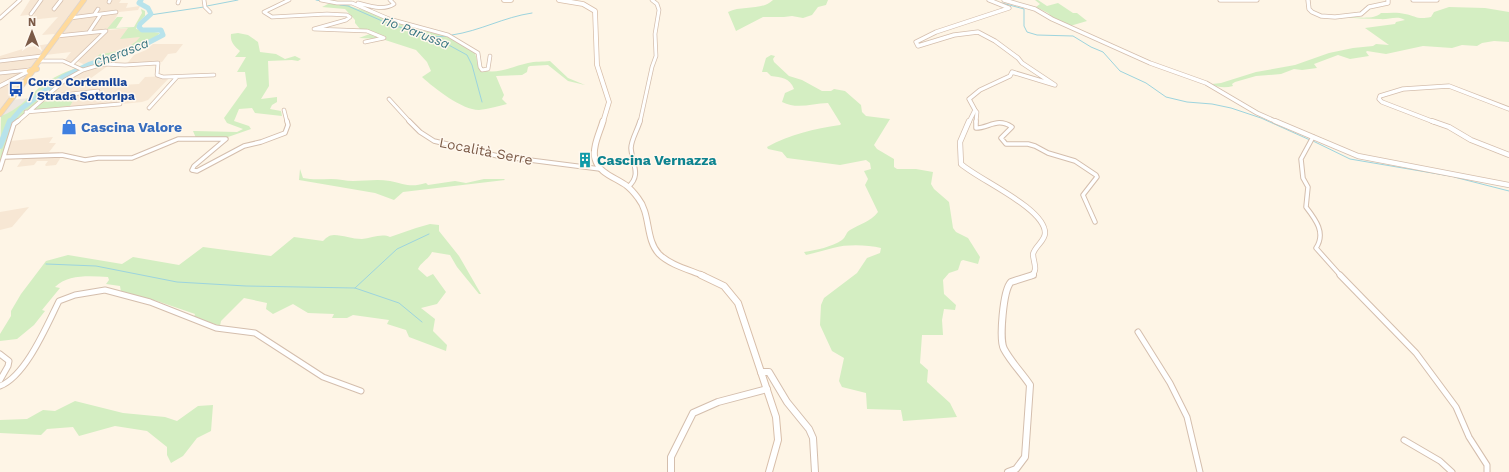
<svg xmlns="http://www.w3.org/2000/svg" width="1509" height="472" viewBox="0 0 1509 472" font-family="'Work Sans',sans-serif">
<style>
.residential{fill:#f7e7d4}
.industrial{fill:#eee7e0}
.green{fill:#d4eec2}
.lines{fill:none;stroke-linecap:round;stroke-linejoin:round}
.stream{stroke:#9dd4de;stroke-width:1}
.river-far1{stroke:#b8e3eb;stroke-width:5}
.river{stroke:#b8e3eb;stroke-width:6}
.minor-far2-casing{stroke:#d4bead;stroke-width:4.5}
.minor-far1-casing{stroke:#d4bead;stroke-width:5.5}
.minor-casing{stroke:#d4bead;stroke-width:7}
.tertiary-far2-casing{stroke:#d4bead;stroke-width:5}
.tertiary-far1-casing{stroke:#d4bead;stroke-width:6}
.tertiary-casing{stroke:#d4bead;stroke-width:8}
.secondary-far2-casing{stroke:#d8bea9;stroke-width:5.5}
.secondary-far1-casing{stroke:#d8bea9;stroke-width:7}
.secondary-casing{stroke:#d8bea9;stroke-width:8}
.primary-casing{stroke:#ddd4cf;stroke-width:6}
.minor-far2{stroke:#fff;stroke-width:3}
.minor-far1{stroke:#fff;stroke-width:3.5}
.minor{stroke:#fff;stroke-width:5}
.tertiary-far2{stroke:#fff;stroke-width:3.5}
.tertiary-far1{stroke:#fff;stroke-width:4.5}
.tertiary{stroke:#fff;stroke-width:6}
.secondary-far2{stroke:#fff;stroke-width:4}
.secondary-far1{stroke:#fff;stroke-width:5}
.secondary{stroke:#fff;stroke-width:6}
.primary{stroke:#ffda9c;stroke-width:4.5}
.labels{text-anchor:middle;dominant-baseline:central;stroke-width:3;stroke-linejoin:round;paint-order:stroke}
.far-transit-label{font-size:12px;font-weight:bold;fill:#164399;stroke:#fff8ee;text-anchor:start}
.far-water-label{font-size:13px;font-style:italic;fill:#397682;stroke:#fff8ee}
.shop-label{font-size:14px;font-weight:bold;fill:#366cbe;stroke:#fff8ee;text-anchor:start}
.street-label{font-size:14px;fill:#7b5a47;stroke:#fff8ee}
.culture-label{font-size:14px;font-weight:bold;fill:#0d838f;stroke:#fff8ee;text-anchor:start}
</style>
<rect width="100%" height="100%" fill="#fef5e6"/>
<path class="residential" d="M 30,0 L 121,0 L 119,3 L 128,3 L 126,8 L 140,6 L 138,10 L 119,12 L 109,30 L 130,28 L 142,32 L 141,38 L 127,49 L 85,65 L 77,61 L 75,63 L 64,61 L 71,52 L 45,55 L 0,117 L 0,56 L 29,47 L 48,44 L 55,34 L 42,35 L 58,17 L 30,20 L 35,14 L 20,16 Z
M 153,44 L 183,44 L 176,53 L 168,54 L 162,62 L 125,66 L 134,55 L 146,50 Z
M 100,64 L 109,65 L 87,81 L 107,80 L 101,86 L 139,84 L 145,77 L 171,76 L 148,100 L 142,102 L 22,114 L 64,78 L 79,70 Z
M 53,137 L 49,143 L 56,143 L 49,152 L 59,152 L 61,157 L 56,165 L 46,166 L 45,165 L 48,161 L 37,161 L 34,165 L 17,167 L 23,158 L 6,159 L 10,141 Z
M 29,207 L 12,227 L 0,230 L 0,212 Z"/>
<path class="industrial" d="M 29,98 L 10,113 L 1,116 L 12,100 Z"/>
<path class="green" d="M 773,0 L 828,0 L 826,5 L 818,7 L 812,15 L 803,18 L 792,16 L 784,17 L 763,17 L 736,31 L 728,12 C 743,5 762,11 773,0 Z
M 1035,0 L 1038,0 L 1047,6 L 1058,3 L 1073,13 L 1077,13 L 1087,21 L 1070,26 L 1052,17 L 1048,13 L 1036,7 L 1040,4 Z
M 328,4 L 349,4 L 350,6 L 358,9 L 367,10 L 428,32 L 450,36 L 475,53 L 479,68 C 493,77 513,66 528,63 C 535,61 543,62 550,61 L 568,78 L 585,85 L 568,81 L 548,65 L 530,66 L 528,67 L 527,72 L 522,75 L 496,76 L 504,95 L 502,99 L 507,104 C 498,106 488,109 479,110 C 462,110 434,88 422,77 L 431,71 L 427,62 L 416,50 L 382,39 L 359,38 L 375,32 L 360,29 L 355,23 L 355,20 L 345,9 L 322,7 Z
M 1449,7 L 1485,8 L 1509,12 L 1509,42 L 1494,41 L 1482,43 L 1477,46 L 1462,45 L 1452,48 L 1423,46 L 1386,54 L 1367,51 L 1366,52 L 1369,56 L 1350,59 L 1338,55 L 1314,64 L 1317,68 L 1302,70 L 1294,69 L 1281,74 L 1256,76 L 1235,82 L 1232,84 L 1233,86 C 1226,88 1218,88 1212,84 L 1221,83 L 1256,72 L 1295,65 L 1329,53 L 1353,48 L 1373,46 L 1376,44 L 1389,45 L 1365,28 L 1395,24 L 1396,22 L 1405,20 C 1397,15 1388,20 1380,19 C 1367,19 1354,18 1341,17 C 1352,16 1374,21 1381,13 C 1389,13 1398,12 1405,14 C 1416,16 1417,20 1431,17 L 1434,12 Z
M 141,9 L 145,11 L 145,16 L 138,23 L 136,29 L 160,33 C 150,45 100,59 82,66 L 92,62 L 100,54 C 113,53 131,49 140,37 L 120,39 L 128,28 L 107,29 L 117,17 L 123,17 L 116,28 L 134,27 L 142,13 Z
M 238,33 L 248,35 L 258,42 L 260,52 L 276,54 L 285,59 L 295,56 L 301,59 L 298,61 L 292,60 L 268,61 L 269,86 L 261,99 L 277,97 L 277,102 L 272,105 L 270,109 L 281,111 L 282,116 L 255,113 L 252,108 L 239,109 L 234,121 L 249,126 L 251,129 L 228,137 L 196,138 L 193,131 L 194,131 L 237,132 L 243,129 L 227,123 L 224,118 L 247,86 L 245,72 L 237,72 L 246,57 L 235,57 L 240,51 C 234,46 230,42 231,34 Z
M 771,55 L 775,56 L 773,59 L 774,62 L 789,76 L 802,80 L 822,91 L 831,91 L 834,89 L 845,91 L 861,105 L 862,112 L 866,116 L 890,119 L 874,145 L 877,149 L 894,159 L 894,167 L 897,169 L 916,169 L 933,172 L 931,184 L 934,189 L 949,202 L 953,228 L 956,232 L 968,238 L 980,257 L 978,264 L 963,260 L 961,261 L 958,270 L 949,273 L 943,280 L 944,294 L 956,305 L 955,310 L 944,309 L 942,320 L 943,335 L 922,335 L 920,363 L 928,370 L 927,382 L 950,403 L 957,417 L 903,421 L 901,410 L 867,409 L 866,393 L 842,387 L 839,381 L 844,358 L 832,351 L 820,325 L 821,305 L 824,298 L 857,273 L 867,258 L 880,253 L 881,248 C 867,245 848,244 833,248 C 824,250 816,253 806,255 L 804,252 C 816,250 832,247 842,240 C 846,237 846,232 850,230 C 860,224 870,222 878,212 L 865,185 L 868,179 L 864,171 L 871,169 L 870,163 L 866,160 L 840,165 L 787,158 L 782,152 L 768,149 L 767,147 C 790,134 814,129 840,125 L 841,124 L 828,103 C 812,103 798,110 782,102 L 785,93 L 794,89 C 790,78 781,77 771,76 L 767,72 L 762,72 L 766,58 Z
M 76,68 L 79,70 L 64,79 L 12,124 L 0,163 L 1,116 C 18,110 27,98 40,87 C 51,78 63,73 76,68 Z
M 74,99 L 70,106 L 33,110 L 41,102 Z
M 300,169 L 303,178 C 312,180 322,179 331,179 C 339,179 346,181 353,181 C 366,181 377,179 390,181 C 405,184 410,188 426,183 L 428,185 L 455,181 L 466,183 L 484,179 L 504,179 L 505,180 L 403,192 L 394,200 L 375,193 L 299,180 Z
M 430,224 L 439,225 L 439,231 L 459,256 L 481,294 L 479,294 L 457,267 L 450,255 L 432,252 C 428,260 421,262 418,269 L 427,277 L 433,274 L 446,292 L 437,304 L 421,308 L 435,319 L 433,331 L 447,345 L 446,351 L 409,337 L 406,330 L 387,324 L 389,320 L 353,315 L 347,318 L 332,318 L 334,314 L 308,313 L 293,304 L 273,314 L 266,309 L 267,303 L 244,298 L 221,321 L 220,326 L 194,317 L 195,314 L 157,301 L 121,292 L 120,286 L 106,284 L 109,280 L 108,277 C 90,276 68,274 55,287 L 60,288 L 42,310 L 45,311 L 34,325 L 17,339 L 0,341 L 0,334 L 11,316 L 11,311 L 21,294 L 46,261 L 68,255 L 122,264 L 133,257 L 179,265 L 203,247 L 271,256 L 294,237 L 323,241 C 326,238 329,235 334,235 C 343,235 352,239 362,239 C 371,238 382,233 390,237 L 416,228 Z
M 75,401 L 123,413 L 165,417 L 177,421 L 198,406 L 213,405 L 211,431 L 197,438 L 183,456 L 171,463 L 167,455 L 167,447 L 147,431 L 115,426 L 79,436 L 73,427 L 47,429 L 41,435 L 0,433 L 0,420 L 27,419 L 43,410 L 55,411 Z"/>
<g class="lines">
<path class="stream" d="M 316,0 L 321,1
M 1002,3 L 1024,9 L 1024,26 L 1027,32 L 1037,35 L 1073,36 L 1091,47 L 1103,52 L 1120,71 L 1146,83 L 1166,97 L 1187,102 L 1212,104 L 1231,108 L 1261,118 L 1310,140
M 340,5 L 348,6 L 389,24 L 434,37 L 467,55 L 472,65 L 482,102
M 207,6 L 238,0
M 150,15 L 204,7
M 452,35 C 480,31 504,17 532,13
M 434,37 L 447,36
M 1313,141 L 1350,159 L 1450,176
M 1454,177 L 1509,191
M 46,264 L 96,266 L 177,282 L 246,286 L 355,288 L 399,303 L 422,322
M 355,288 L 397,249 L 429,234"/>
<path class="river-far1" d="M 10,122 L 21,109 L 63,77 L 90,64 L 140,47 L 163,35 L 161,30 L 142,30 L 139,27 L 140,24 L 151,14 L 148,8 L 139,3 L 141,0"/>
<path class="river" d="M 0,146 L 10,121"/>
<defs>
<path id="minor-far2" d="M 204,0 L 205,7 L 210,12
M 289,0 L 264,12 L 272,17 L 327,14 L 347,15 L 350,17 L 346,20 L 314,29 L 367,31 L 384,38 L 365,42
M 321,0 L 337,3 L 352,3 L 389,19 L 448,35 L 478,53 L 480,67 L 482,70 L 488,69 L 490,56
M 109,2 L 110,0
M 178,3 L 179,0
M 358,3 C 370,6 383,11 394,4 L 390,0
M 54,9 L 61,0
M 31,14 L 41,0
M 94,15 L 98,9
M 0,18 L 20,0
M 70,18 L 116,12
M 89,32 L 101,14
M 57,36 L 106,31 L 72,64
M 0,61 L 42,56
M 39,61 L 63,61 L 83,70
M 0,73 L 30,70
M 45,97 L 98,91
M 389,99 L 410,122
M 149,108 L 177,77
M 284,110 L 287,122
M 975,110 L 977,112 L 976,122
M 26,112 L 120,104
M 17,122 L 65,80 L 83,70 L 103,64 L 125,65 L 158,63 L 157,75 L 163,77 L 214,75
M 640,122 L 652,67 L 656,56 L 655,34 L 659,10 L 657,4 L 652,0"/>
<path id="minor-far1" d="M 409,121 L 420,132 L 434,141 L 498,156 L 600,169
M 976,121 L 976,128 C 989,128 997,117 1012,127 L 1001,138 L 1006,144 L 1028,144 L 1035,146 L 1048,153 L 1075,161 L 1096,175 L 1097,177 L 1083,195 L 1095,222
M 1313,137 L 1301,159 L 1303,178 L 1308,187 L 1306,207 C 1316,220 1326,233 1316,248 L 1341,276
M 5,157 L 62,155 L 85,160 L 98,158 L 132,158 L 178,139 L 226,139 L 194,166 L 192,170 L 197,171 L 244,146 L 261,142 L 285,133 L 288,125 L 287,121
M 0,169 L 14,124 L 18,121
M 628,187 C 642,175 632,164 631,148 C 631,140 638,129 640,121"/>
<path id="minor" d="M 1340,275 L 1416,353 L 1456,407 L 1469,437 L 1487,465 L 1487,472
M 1138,332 L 1170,383 L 1187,417 L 1200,472
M 0,354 L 9,361 L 8,366 L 0,380
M 0,386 C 26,376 47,325 59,301 L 75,295 L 105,290 L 150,302 L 216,328 L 255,333 L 323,377 L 361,391
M 1404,440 L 1440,461 L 1452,472"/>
<path id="tertiary-far2" d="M 1004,0 L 1035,9 L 1052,19 L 1150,63 L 1206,83 L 1257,113 L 1277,122
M 1220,0 L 1257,0
M 1308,0 L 1309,9 L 1312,12 L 1321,16 L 1335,17 L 1361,14 L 1369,7 L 1388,3 L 1388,0
M 1413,0 L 1437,0
M 0,86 L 29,71
M 969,122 L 975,110 L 969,99 L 980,90 L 1010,76 L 1012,72 L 1055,85 L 1022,63 L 1018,58 L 995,41 L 978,32 L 954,35 L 918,46 L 916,42 L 936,32 L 1009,8 L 989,0
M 1434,122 L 1382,102 L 1379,99 L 1380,96 L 1403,89 L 1449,86 L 1509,109"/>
<path id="tertiary-far1" d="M 969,121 L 960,142 L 961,164 C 979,180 1045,208 1045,233 C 1045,241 1035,246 1033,254 C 1033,262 1039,270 1031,276
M 1275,121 L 1358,156 L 1509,185
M 1432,121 L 1449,127 L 1471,140 L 1509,155"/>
<path id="tertiary" d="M 761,372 L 769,372 L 787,402 L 809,429 L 813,438 L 815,472
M 671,472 L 671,457 L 693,413 L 718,402 L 767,389
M 1008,472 L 1016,469 L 1025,457 L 1030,385 C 1022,373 1011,362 1004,349 C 999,340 1003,290 1011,282 L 1033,275"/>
<path id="secondary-far2" d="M 504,0 L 511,0
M 559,0 L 583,4 L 595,11 L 597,65 L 609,102 L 603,122"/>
<path id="secondary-far1" d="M 603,121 C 600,132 592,147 595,159 C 599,174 617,178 627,186 C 631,189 635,194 638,198 C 651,214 645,239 659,254 C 670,265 690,270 704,276"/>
<path id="secondary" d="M 701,275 L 724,286 L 738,303 L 776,417 L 778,440 L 769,472"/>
<path id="primary" d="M 33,69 L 37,69 L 29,71 Z
M 33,69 L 84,0
M 0,114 L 32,72"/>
</defs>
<use href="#minor-far2" class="minor-far2-casing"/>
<use href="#minor-far1" class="minor-far1-casing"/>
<use href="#minor" class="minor-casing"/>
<use href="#tertiary-far2" class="tertiary-far2-casing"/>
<use href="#tertiary-far1" class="tertiary-far1-casing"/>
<use href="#tertiary" class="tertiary-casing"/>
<use href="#secondary-far2" class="secondary-far2-casing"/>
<use href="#secondary-far1" class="secondary-far1-casing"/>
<use href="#secondary" class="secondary-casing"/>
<use href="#primary" class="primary-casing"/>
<use href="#minor-far2" class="minor-far2"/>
<use href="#minor-far1" class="minor-far1"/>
<use href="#minor" class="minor"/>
<use href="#tertiary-far2" class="tertiary-far2"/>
<use href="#tertiary-far1" class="tertiary-far1"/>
<use href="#tertiary" class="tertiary"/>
<use href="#secondary-far2" class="secondary-far2"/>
<use href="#secondary-far1" class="secondary-far1"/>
<use href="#secondary" class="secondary"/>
<use href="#primary" class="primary"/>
</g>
<defs>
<symbol id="bus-bare" viewBox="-9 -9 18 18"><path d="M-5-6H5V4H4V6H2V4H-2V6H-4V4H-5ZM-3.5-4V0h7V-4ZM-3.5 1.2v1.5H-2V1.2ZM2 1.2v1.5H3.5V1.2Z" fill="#1a4fb4" stroke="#fff8ee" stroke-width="2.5" paint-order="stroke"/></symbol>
<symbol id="shop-bare" viewBox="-9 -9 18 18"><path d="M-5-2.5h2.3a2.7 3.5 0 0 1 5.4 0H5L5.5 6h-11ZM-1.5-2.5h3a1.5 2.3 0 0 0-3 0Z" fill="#3f7fe0" stroke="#fff8ee" stroke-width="2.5" paint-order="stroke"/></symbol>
<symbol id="building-bare" viewBox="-9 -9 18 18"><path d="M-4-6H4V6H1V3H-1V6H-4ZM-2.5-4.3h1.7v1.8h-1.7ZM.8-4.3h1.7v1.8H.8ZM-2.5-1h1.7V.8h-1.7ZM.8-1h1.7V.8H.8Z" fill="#0f9aa8" stroke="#fff8ee" stroke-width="2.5" paint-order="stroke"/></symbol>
</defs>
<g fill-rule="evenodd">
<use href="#bus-bare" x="5" y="78" width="22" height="22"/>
<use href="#shop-bare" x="58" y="116" width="22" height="22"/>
<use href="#building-bare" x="574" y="149" width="22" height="22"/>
</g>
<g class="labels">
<g class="far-transit-label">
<text x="28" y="82">Corso Cortemilia<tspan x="28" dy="14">/ Strada Sottoripa</tspan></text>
</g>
<g class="far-water-label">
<text transform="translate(416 32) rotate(21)">rio Parussa</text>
<text transform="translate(121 53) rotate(-22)">Cherasca</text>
</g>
<g class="shop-label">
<text x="81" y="127">Cascina Valore</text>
</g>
<g class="street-label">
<text transform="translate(486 151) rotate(11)">Località Serre</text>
</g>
<g class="culture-label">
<text x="597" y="160">Cascina Vernazza</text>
</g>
</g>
<g transform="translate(32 32)" stroke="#fff8ee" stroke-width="3" paint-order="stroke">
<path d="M0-3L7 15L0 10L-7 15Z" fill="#7b5a47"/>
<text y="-6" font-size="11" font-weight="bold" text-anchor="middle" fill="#7b5a47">N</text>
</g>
</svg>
